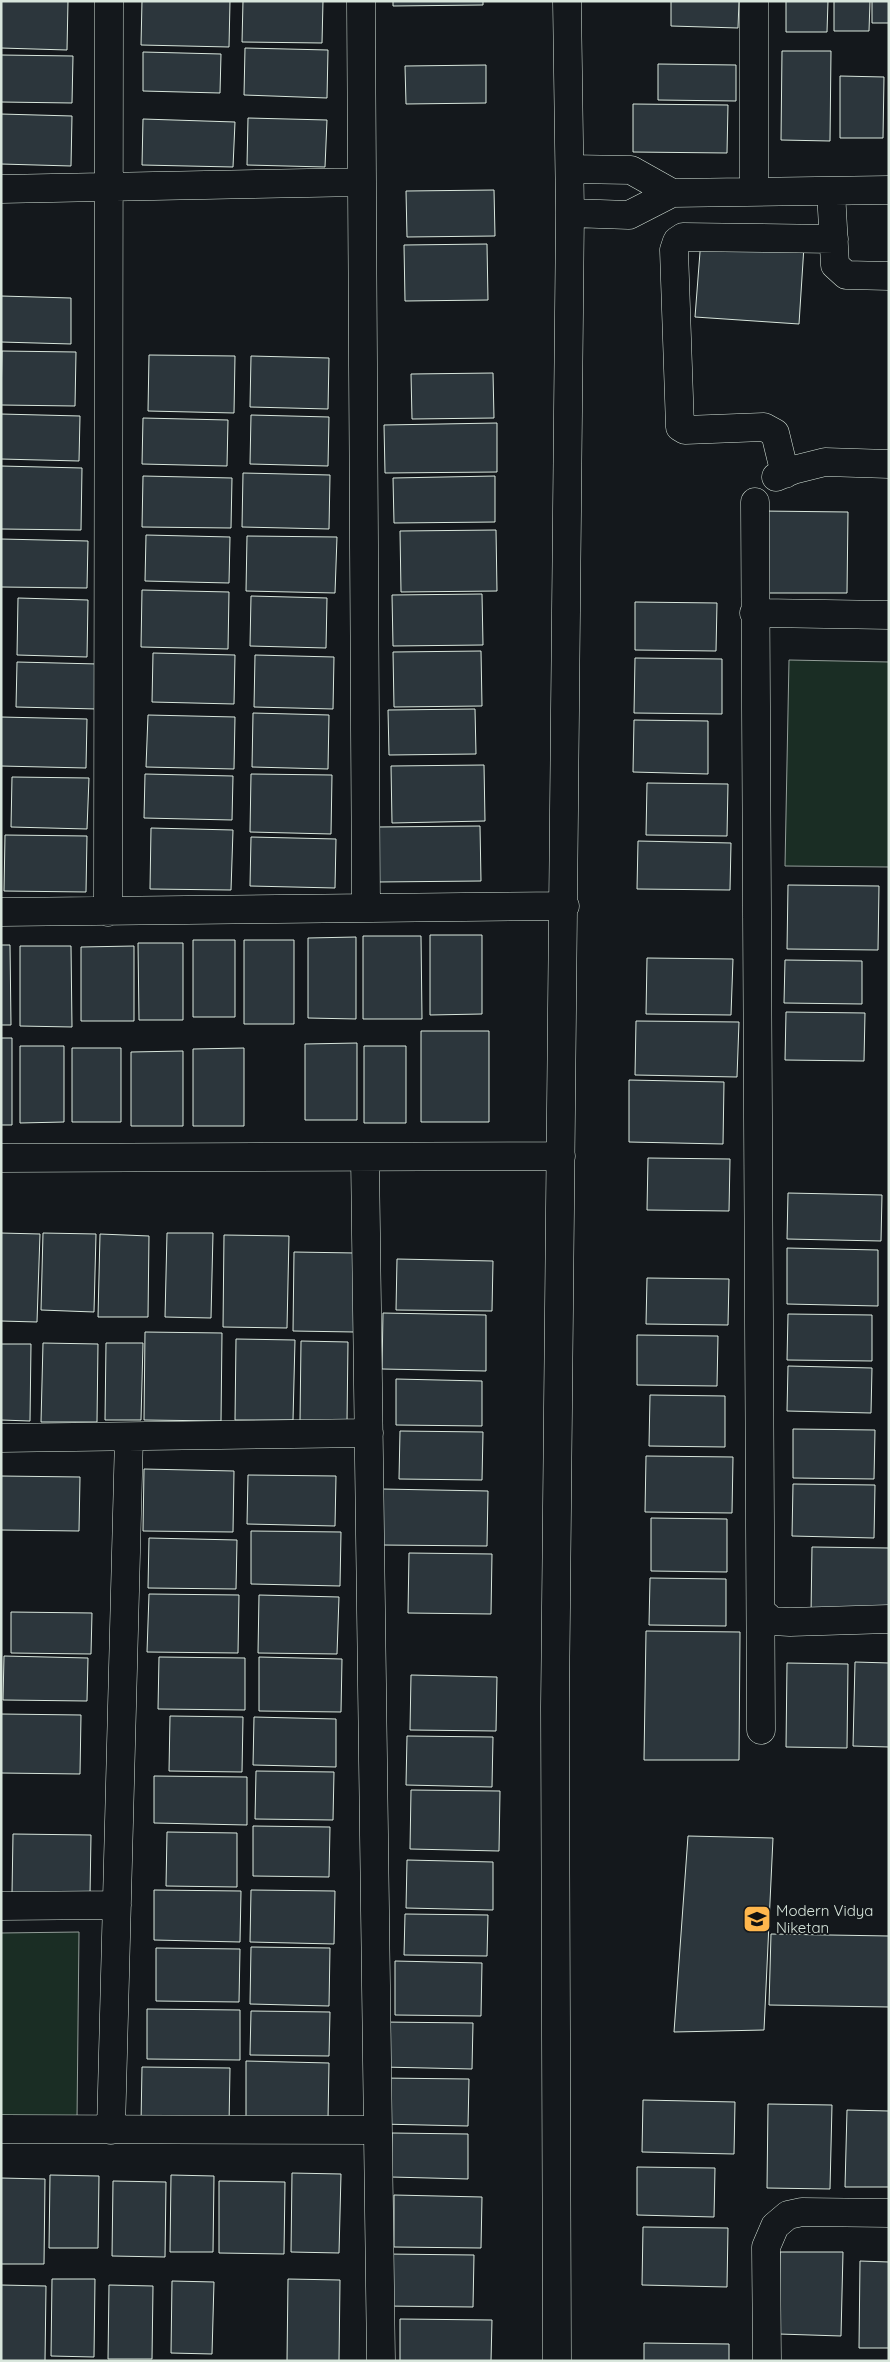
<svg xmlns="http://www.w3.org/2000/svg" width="890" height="2362" viewBox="0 0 890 2362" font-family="Quicksand,sans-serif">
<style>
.green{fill:#1a2d24;stroke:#939e99}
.building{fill:#2c363c;stroke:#d8e6dc}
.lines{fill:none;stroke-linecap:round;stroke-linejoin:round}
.minor-casing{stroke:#d8e6dc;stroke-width:29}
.minor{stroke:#14181c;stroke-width:28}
.labels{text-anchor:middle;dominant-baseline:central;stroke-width:4;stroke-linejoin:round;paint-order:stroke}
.poi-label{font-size:15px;fill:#d8e6dc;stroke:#14181c;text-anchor:start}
</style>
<rect width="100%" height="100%" fill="#14181c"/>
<path class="green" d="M 789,660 L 889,662 L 889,867 L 785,866 Z
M 79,1932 L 77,2120 L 1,2120 L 1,1933 Z"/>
<path class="building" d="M 1,1 L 68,1 L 67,50 L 1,48 Z
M 142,1 L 230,1 L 229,47 L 141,45 Z
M 243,1 L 323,1 L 322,43 L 242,42 Z
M 393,1 L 483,1 L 483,5 L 393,6 Z
M 671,1 L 739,1 L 738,28 L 671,26 Z
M 786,1 L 828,1 L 827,32 L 786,32 Z
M 834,1 L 870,1 L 869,31 L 834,31 Z
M 872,1 L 889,1 L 889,23 L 872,23 Z
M 245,48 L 328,50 L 327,98 L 244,95 Z
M 782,51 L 831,51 L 830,141 L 781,140 Z
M 143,52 L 221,54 L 220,93 L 143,91 Z
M 1,55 L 73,56 L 72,103 L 1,102 Z
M 658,64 L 736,65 L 736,101 L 658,100 Z
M 486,65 L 486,103 L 406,104 L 405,66 Z
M 840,76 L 884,77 L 883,138 L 840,138 Z
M 633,104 L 728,105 L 727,153 L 633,152 Z
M 1,114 L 72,116 L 71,166 L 1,164 Z
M 248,118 L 327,120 L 325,167 L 247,165 Z
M 143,119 L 235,122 L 233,167 L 142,165 Z
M 494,190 L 495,236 L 407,237 L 406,191 Z
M 701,239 L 804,246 L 799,324 L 695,317 Z
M 487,244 L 488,300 L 405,301 L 404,245 Z
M 1,296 L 71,298 L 71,344 L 1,342 Z
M 2,351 L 76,352 L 75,406 L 1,405 Z
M 149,355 L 235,356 L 234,413 L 148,411 Z
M 251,356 L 329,358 L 328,409 L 250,407 Z
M 493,373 L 494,418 L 412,419 L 411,374 Z
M 1,414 L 80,416 L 79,461 L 1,459 Z
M 251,415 L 329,417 L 328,466 L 250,464 Z
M 143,418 L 228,420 L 227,466 L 142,464 Z
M 497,423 L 497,472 L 385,473 L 384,425 Z
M 1,466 L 82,468 L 81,530 L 1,529 Z
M 243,473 L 330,475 L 329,529 L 242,527 Z
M 143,476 L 232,478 L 231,528 L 142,527 Z
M 495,476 L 495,522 L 394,523 L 393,478 Z
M 762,511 L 848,512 L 847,593 L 761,593 Z
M 496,530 L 497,591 L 401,592 L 400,531 Z
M 146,535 L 230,537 L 229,583 L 145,581 Z
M 247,536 L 337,537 L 335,593 L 246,591 Z
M 1,539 L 88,541 L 87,588 L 1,587 Z
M 142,590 L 229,592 L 228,649 L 141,647 Z
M 482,594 L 483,645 L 393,646 L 392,595 Z
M 251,596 L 327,598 L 326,648 L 250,646 Z
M 18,598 L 88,600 L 87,657 L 17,655 Z
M 635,602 L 717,603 L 716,651 L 635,650 Z
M 481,651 L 482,706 L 394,707 L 393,652 Z
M 153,653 L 235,655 L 234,704 L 152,702 Z
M 255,655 L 334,657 L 333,709 L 254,707 Z
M 635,658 L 722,659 L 722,714 L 634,713 Z
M 17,662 L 98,664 L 97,709 L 16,707 Z
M 475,709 L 476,754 L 389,755 L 388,710 Z
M 253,713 L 329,715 L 328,769 L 252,767 Z
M 148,715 L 235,717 L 234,769 L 146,767 Z
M 1,717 L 87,719 L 86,768 L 1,766 Z
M 634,720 L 708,721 L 708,774 L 633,772 Z
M 484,765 L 485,821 L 392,823 L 391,766 Z
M 145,774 L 233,776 L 232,820 L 144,818 Z
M 251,774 L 332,775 L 331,834 L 250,832 Z
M 12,777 L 89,778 L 87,829 L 11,827 Z
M 647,783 L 728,784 L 727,836 L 646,835 Z
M 480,826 L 481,881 L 378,882 L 377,827 Z
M 151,828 L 233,830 L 231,890 L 150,889 Z
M 5,835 L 87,836 L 86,892 L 4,891 Z
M 251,837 L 336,839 L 335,888 L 250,886 Z
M 638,841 L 731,843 L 730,890 L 637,889 Z
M 788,885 L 879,886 L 878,950 L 787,949 Z
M 430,935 L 482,935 L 482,1014 L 430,1015 Z
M 363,936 L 421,936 L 422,1019 L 363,1019 Z
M 356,937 L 356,1019 L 308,1018 L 308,938 Z
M 193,940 L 235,940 L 235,1017 L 193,1017 Z
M 244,940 L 294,940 L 294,1024 L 244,1024 Z
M 138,943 L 183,943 L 183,1020 L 139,1020 Z
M 1,945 L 10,945 L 11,1025 L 1,1025 Z
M 20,946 L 71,946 L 72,1027 L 20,1026 Z
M 134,946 L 134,1021 L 81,1021 L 81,947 Z
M 647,958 L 733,959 L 731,1015 L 646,1014 Z
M 785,960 L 862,961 L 862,1004 L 784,1003 Z
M 786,1012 L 865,1013 L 864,1061 L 785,1060 Z
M 636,1021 L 739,1022 L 737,1077 L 635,1075 Z
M 421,1031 L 489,1031 L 489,1122 L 421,1122 Z
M 1,1038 L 12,1038 L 12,1125 L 1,1125 Z
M 357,1043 L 357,1120 L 305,1120 L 305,1044 Z
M 20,1046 L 64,1046 L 64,1122 L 20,1123 Z
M 364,1046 L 406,1046 L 406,1123 L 364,1123 Z
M 72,1048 L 121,1048 L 121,1122 L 72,1122 Z
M 244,1048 L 244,1126 L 193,1126 L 193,1049 Z
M 183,1051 L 183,1126 L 131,1126 L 131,1052 Z
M 629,1080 L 724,1082 L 723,1144 L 629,1142 Z
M 648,1158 L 730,1159 L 729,1211 L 647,1210 Z
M 788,1193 L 882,1195 L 881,1241 L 787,1239 Z
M 1,1233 L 40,1234 L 37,1322 L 1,1321 Z
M 43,1233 L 96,1234 L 94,1312 L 41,1310 Z
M 167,1233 L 213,1233 L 211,1318 L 165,1317 Z
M 100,1234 L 149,1236 L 148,1317 L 98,1317 Z
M 224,1235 L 289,1236 L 287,1328 L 223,1327 Z
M 787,1248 L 878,1250 L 878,1306 L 787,1304 Z
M 294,1252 L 355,1253 L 354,1332 L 293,1331 Z
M 397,1259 L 493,1261 L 492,1311 L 396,1310 Z
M 647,1278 L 729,1279 L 728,1325 L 646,1324 Z
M 383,1313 L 486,1315 L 486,1371 L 382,1369 Z
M 788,1314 L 872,1315 L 872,1361 L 787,1360 Z
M 145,1332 L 222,1333 L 221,1421 L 144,1420 Z
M 637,1335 L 718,1336 L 717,1386 L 637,1385 Z
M 236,1339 L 295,1340 L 293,1420 L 235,1420 Z
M 301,1341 L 348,1342 L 347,1422 L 300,1422 Z
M 43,1343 L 98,1344 L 97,1422 L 41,1422 Z
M 106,1343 L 143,1343 L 141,1420 L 105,1420 Z
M 1,1344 L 31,1344 L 30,1421 L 1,1420 Z
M 788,1366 L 872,1368 L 871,1413 L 787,1411 Z
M 396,1379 L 482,1381 L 482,1426 L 396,1425 Z
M 650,1395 L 725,1396 L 725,1447 L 649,1446 Z
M 793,1429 L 875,1430 L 874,1479 L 793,1478 Z
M 400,1431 L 483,1432 L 482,1480 L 399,1479 Z
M 646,1456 L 733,1457 L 732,1513 L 645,1512 Z
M 144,1469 L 234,1471 L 233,1532 L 143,1531 Z
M 248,1475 L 336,1476 L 335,1526 L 247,1524 Z
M 1,1476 L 80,1477 L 79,1531 L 1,1530 Z
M 793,1484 L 875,1485 L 874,1538 L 792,1536 Z
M 382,1489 L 488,1491 L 487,1546 L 381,1545 Z
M 651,1518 L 727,1519 L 727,1572 L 651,1571 Z
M 251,1531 L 341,1532 L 340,1586 L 251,1584 Z
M 149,1538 L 237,1540 L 236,1589 L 148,1588 Z
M 812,1547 L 889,1548 L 889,1615 L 811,1614 Z
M 409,1553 L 492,1554 L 491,1614 L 408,1613 Z
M 650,1578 L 726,1579 L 726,1626 L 649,1625 Z
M 149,1594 L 239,1595 L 238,1653 L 147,1652 Z
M 259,1595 L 339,1597 L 337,1654 L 258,1653 Z
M 11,1612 L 92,1613 L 91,1654 L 11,1653 Z
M 646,1631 L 740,1632 L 739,1760 L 644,1760 Z
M 4,1656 L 88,1658 L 87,1701 L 3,1700 Z
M 159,1657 L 245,1658 L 245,1710 L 158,1709 Z
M 259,1657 L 342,1659 L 341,1712 L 259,1711 Z
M 855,1662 L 889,1663 L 889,1747 L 853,1746 Z
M 787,1663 L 848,1664 L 847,1748 L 786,1747 Z
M 411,1675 L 497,1677 L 496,1731 L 410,1730 Z
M 1,1714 L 81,1715 L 80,1774 L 1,1773 Z
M 170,1716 L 243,1717 L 242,1772 L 169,1771 Z
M 254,1717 L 336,1719 L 336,1767 L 253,1765 Z
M 407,1736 L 493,1737 L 492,1787 L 406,1785 Z
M 256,1771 L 334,1772 L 333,1820 L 255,1819 Z
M 154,1776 L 247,1777 L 247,1825 L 154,1823 Z
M 411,1790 L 500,1791 L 499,1851 L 410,1849 Z
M 253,1826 L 330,1827 L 329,1877 L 253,1876 Z
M 167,1832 L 237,1833 L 237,1887 L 166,1886 Z
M 13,1834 L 91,1835 L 90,1895 L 12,1893 Z
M 688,1836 L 773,1838 L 764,2030 L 674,2032 Z
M 407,1860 L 493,1862 L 493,1910 L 406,1908 Z
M 154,1890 L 241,1891 L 240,1942 L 154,1940 Z
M 251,1890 L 335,1891 L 334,1944 L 250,1942 Z
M 405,1914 L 488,1915 L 487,1956 L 404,1955 Z
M 771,1934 L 889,1936 L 889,2007 L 769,2005 Z
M 251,1947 L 330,1948 L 329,2006 L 250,2004 Z
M 156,1948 L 240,1949 L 239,2002 L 156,2001 Z
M 395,1961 L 482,1963 L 481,2016 L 395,2015 Z
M 147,2009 L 240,2010 L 240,2060 L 147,2059 Z
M 251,2011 L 330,2012 L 329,2056 L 250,2055 Z
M 383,2022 L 473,2023 L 472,2069 L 382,2067 Z
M 246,2061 L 329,2063 L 328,2119 L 246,2118 Z
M 142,2067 L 230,2068 L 229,2125 L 141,2123 Z
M 381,2078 L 469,2079 L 468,2126 L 380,2124 Z
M 643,2100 L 735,2102 L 734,2154 L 642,2152 Z
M 768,2104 L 832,2105 L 830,2189 L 767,2188 Z
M 847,2110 L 889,2111 L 889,2187 L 845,2187 Z
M 392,2133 L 468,2134 L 468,2179 L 391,2177 Z
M 637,2167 L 715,2168 L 714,2217 L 637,2215 Z
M 292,2173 L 341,2174 L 339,2253 L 291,2252 Z
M 50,2175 L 99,2176 L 98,2248 L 49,2248 Z
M 171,2175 L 214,2176 L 213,2252 L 170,2252 Z
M 1,2178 L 45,2179 L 44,2264 L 1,2264 Z
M 113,2181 L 166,2182 L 165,2257 L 112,2256 Z
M 219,2181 L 285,2182 L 284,2254 L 219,2253 Z
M 394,2195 L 482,2197 L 481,2248 L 394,2247 Z
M 643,2227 L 728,2228 L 727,2287 L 642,2285 Z
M 780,2252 L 843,2252 L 841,2336 L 779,2334 Z
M 386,2254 L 474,2255 L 473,2307 L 385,2306 Z
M 860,2261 L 889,2262 L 889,2348 L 859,2348 Z
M 52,2279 L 95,2279 L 94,2357 L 51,2356 Z
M 288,2279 L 340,2280 L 339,2361 L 287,2361 Z
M 172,2281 L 214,2282 L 212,2354 L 171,2353 Z
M 1,2285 L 46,2286 L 45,2361 L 1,2361 Z
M 109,2285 L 153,2286 L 152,2359 L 108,2359 Z
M 400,2319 L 492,2320 L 491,2361 L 400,2361 Z
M 644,2343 L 729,2344 L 729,2361 L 644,2361 Z"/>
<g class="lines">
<defs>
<path id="minor" d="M 361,1 L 366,908
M 754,1 L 754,192
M 570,169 L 631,170 L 672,193 L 629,215 L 570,213
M 1,189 L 362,182
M 831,191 L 835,265 L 846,275 L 889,276
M 672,193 L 889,190
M 785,474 L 775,433 L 764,427 L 685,430 L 680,427 L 674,250 L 677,241 L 683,237 L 834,239
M 776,477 L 793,470 L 825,462 L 889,464
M 755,502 L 761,1730
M 754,613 L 889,615
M 1,912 L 565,906
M 108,912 L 109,1
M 1,1158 L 561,1156
M 365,1158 L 381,2361
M 1,1438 L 369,1433
M 761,1611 L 772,1621 L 790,1622 L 889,1619
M 1,1906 L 117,1905
M 1,2129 L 377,2130
M 111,2130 L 129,1437
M 557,2361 L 555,1707 L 570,213 L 567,1
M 767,2361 L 766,2247 L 775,2226 L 788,2215 L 802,2212 L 889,2213"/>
</defs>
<use href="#minor" class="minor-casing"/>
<use href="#minor" class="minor"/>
</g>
<defs>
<symbol id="school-square" viewBox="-11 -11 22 22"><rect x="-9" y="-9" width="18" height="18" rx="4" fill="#ffb74d" stroke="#14181c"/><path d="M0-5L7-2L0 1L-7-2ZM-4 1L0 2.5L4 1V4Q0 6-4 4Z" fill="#111"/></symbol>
</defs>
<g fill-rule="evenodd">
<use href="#school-square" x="741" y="1903" width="32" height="32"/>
</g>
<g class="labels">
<g class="poi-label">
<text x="776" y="1910">Modern Vidya<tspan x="776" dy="17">Niketan</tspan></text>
</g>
</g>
<rect width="890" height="2362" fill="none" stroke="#d8e6dc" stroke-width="5"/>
</svg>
